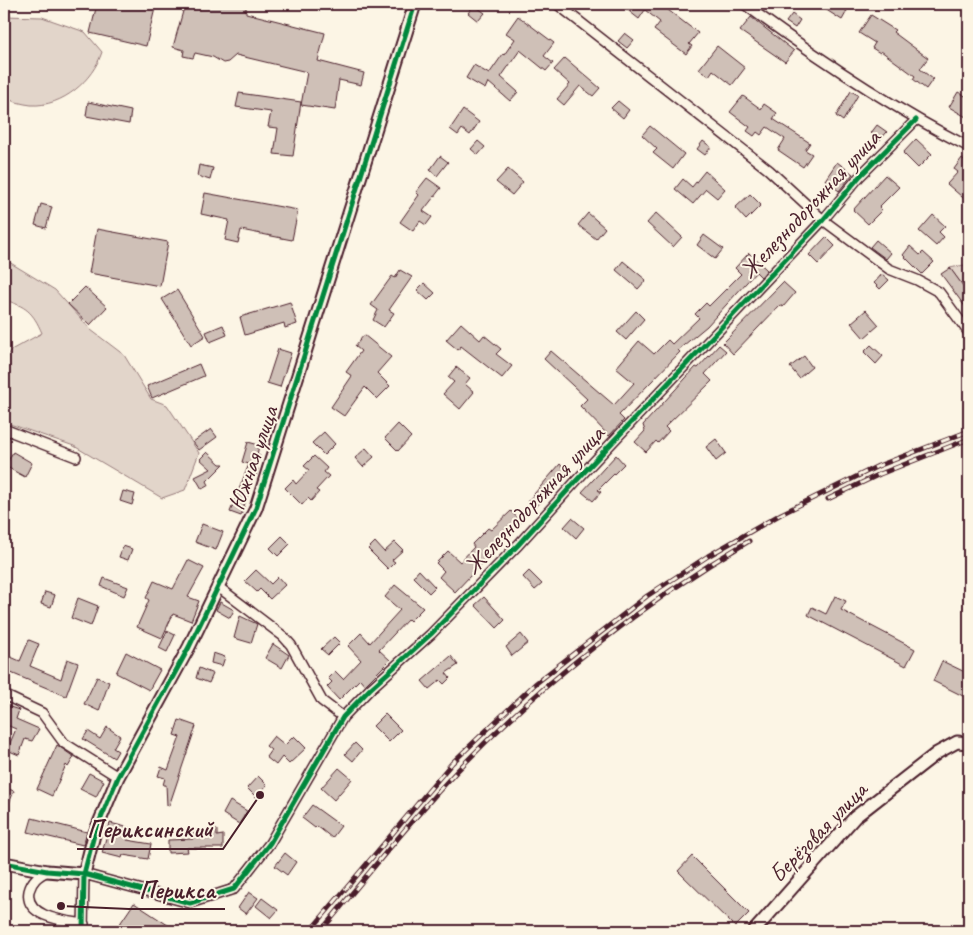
<svg xmlns="http://www.w3.org/2000/svg" width="973" height="935" viewBox="0 0 973 935" font-family="Caveat,sans-serif">
<style>
.green{fill:#e2d5ca;stroke:#967a7a}
.building{fill:#cfc0b7;stroke:#4a1f2b}
.lines{fill:none;stroke-linecap:round;stroke-linejoin:round}
.minor-casing{stroke:#4a1f2b;stroke-width:12}
.tertiary-casing{stroke:#4a1f2b;stroke-width:15}
.minor{stroke:#fcf5e5;stroke-width:9}
.tertiary{stroke:#fcf5e5;stroke-width:11}
.rail-casing{stroke:#4a1f2b;stroke-width:5}
.rail{stroke:#fcf5e5;stroke-width:3;stroke-dasharray:9;stroke-linecap:butt}
.cycleway-casing{stroke:#fcf5e5;stroke-width:8}
.cycleway{stroke:#00873e;stroke-width:5}
.labels{text-anchor:middle;dominant-baseline:central;stroke-width:4;stroke-linejoin:round;paint-order:stroke}
.street-label{font-size:24px;fill:#4a1f2b;stroke:#fcf5e5}
.leader{fill:none;stroke:#4a1f2b;stroke-width:2}
.callout-dot{fill:#4a1f2b;stroke:#fcf5e5;stroke-width:2}
.callout-label{font-size:25px;text-anchor:middle;font-weight:bold;fill:#4a1f2b;stroke:#fcf5e5;stroke-width:4;stroke-linejoin:round;paint-order:stroke}
</style>
<rect width="100%" height="100%" fill="#fcf5e5"/>
<filter id="ink" filterUnits="userSpaceOnUse"><feTurbulence type="fractalNoise" baseFrequency=".02" numOctaves="2"/><feDisplacementMap in="SourceGraphic" scale="10" xChannelSelector="R" yChannelSelector="G"/><feConvolveMatrix kernelMatrix="1 2 1 2 8 2 1 2 1" color-interpolation-filters="sRGB"/></filter>
<g filter="url(#ink)">
<path class="green" d="M 4,16 L 42,17 L 85,32 L 102,52 C 93,80 63,107 31,105 C 22,104 12,101 4,98 Z
M 4,259 L 55,290 L 91,330 L 124,355 L 151,399 L 167,405 L 199,453 L 185,490 L 162,498 L 74,446 L 4,422 L 5,358 L 11,350 L 42,333 C 33,312 26,306 4,300 Z
M 969,264 L 969,294 L 950,268 Z"/>
<path class="building" d="M 97,4 L 156,4 L 146,46 L 90,33 Z
M 185,4 L 246,4 L 246,13 L 325,33 L 318,61 L 364,73 L 361,85 L 339,80 L 335,110 L 301,105 L 307,72 L 236,55 L 228,62 L 223,63 L 213,57 L 195,53 L 193,58 L 183,56 L 184,50 L 173,47 Z
M 620,4 L 672,4 L 668,10 L 698,33 L 689,44 L 692,46 L 686,54 L 654,30 L 660,22 L 645,10 L 639,19 Z
M 817,4 L 843,4 L 841,7 L 847,11 L 842,20 Z
M 474,5 L 485,13 L 478,21 L 468,13 Z
M 792,14 L 800,20 L 795,28 L 786,22 Z
M 871,15 L 895,30 L 893,32 L 928,58 L 920,69 L 933,79 L 926,89 L 913,79 L 915,76 L 881,51 L 880,53 L 872,48 L 875,43 L 859,33 Z
M 518,16 L 554,43 L 544,56 L 553,63 L 546,71 L 520,50 L 501,77 L 518,92 L 510,101 L 488,82 L 485,89 L 466,78 L 474,65 L 489,74 L 503,54 L 504,55 L 515,39 L 506,33 Z
M 751,17 L 794,51 L 785,62 L 740,31 Z
M 625,33 L 634,40 L 627,48 L 618,41 Z
M 717,46 L 745,68 L 732,85 L 713,70 L 709,76 L 699,69 Z
M 565,58 L 600,88 L 593,96 L 580,86 L 564,105 L 557,99 L 570,84 L 554,70 Z
M 851,91 L 858,95 L 843,121 L 836,116 Z
M 958,92 L 969,98 L 969,112 L 966,117 L 949,107 Z
M 239,93 L 301,102 L 293,156 L 274,154 L 278,128 L 268,127 L 271,112 L 236,107 Z
M 743,96 L 761,109 L 764,104 L 777,113 L 773,119 L 810,143 L 805,150 L 812,154 L 803,167 L 778,150 L 785,139 L 767,127 L 761,135 L 757,132 L 754,136 L 747,131 L 750,127 L 730,112 Z
M 618,101 L 629,110 L 623,118 L 611,108 Z
M 88,102 L 131,111 L 129,124 L 86,116 Z
M 463,110 L 479,122 L 470,135 L 462,129 L 458,135 L 450,129 Z
M 877,125 L 887,132 L 880,140 L 871,133 Z
M 650,126 L 684,154 L 673,169 L 653,153 L 657,149 L 642,135 Z
M 916,139 L 932,154 L 918,168 L 903,153 Z
M 478,141 L 485,147 L 478,155 L 471,149 Z
M 703,141 L 711,147 L 705,155 L 697,149 Z
M 440,156 L 448,162 L 437,176 L 430,170 Z
M 962,158 L 969,164 L 969,203 L 947,184 L 958,172 L 954,169 Z
M 837,162 L 853,174 L 839,191 L 825,180 Z
M 199,165 L 213,168 L 210,180 L 197,176 Z
M 508,169 L 523,182 L 512,195 L 496,182 Z
M 705,171 L 725,189 L 717,198 L 706,189 L 693,204 L 675,189 L 683,179 L 692,187 Z
M 885,175 L 899,187 L 879,207 L 882,210 L 868,224 L 853,210 Z
M 427,178 L 441,188 L 423,211 L 432,217 L 426,225 L 420,221 L 413,231 L 400,222 L 419,195 L 416,192 Z
M 205,193 L 298,210 L 292,240 L 241,230 L 238,243 L 225,240 L 229,220 L 201,214 Z
M 750,194 L 761,205 L 746,220 L 735,208 Z
M 41,204 L 52,207 L 46,228 L 35,225 Z
M 588,213 L 605,228 L 596,239 L 578,225 Z
M 656,213 L 682,237 L 673,247 L 647,223 Z
M 933,215 L 945,226 L 939,232 L 944,237 L 936,246 L 919,231 Z
M 97,229 L 168,242 L 160,286 L 89,273 Z
M 704,235 L 723,249 L 715,259 L 697,245 Z
M 826,237 L 835,246 L 818,264 L 809,255 Z
M 876,240 L 891,253 L 886,259 L 870,247 Z
M 910,246 L 920,255 L 923,252 L 934,262 L 922,274 L 903,255 Z
M 749,253 L 767,270 L 761,277 L 756,272 L 707,326 L 678,350 L 680,352 L 619,415 L 624,420 L 609,436 L 580,406 L 587,399 L 544,359 L 551,351 L 614,405 L 634,383 L 616,368 L 639,341 L 654,354 L 668,340 L 672,344 L 699,318 L 695,314 L 706,303 L 709,306 L 741,274 L 735,268 Z
M 623,261 L 646,280 L 638,289 L 616,270 Z
M 950,268 L 969,294 L 969,312 L 941,274 Z
M 400,270 L 412,277 L 389,310 L 394,313 L 384,327 L 373,320 L 378,310 L 371,305 L 392,276 L 395,278 Z
M 882,274 L 889,280 L 880,289 L 874,283 Z
M 783,282 L 795,293 L 783,307 L 780,305 L 733,354 L 723,343 Z
M 424,283 L 435,293 L 428,300 L 417,290 Z
M 85,287 L 107,307 L 90,325 L 68,304 Z
M 177,290 L 205,336 L 191,345 L 162,299 Z
M 290,302 L 297,324 L 285,328 L 284,323 L 245,335 L 240,317 Z
M 866,310 L 879,325 L 864,338 L 851,323 Z
M 636,311 L 644,319 L 626,340 L 617,332 Z
M 461,323 L 480,340 L 484,335 L 501,349 L 496,354 L 512,366 L 502,378 L 461,346 L 458,350 L 446,340 Z
M 223,325 L 227,335 L 210,342 L 206,332 Z
M 364,335 L 391,357 L 377,373 L 390,386 L 377,399 L 365,387 L 344,416 L 331,407 L 352,376 L 346,372 L 361,351 L 355,346 Z
M 719,345 L 726,351 L 705,374 L 712,381 L 665,427 L 669,431 L 658,443 L 656,441 L 646,452 L 635,442 L 645,431 L 643,425 L 696,367 L 698,368 Z
M 871,345 L 883,356 L 876,364 L 864,352 Z
M 278,349 L 291,353 L 280,387 L 267,383 Z
M 804,356 L 812,367 L 799,378 L 790,367 Z
M 199,364 L 204,376 L 152,398 L 147,386 Z
M 456,367 L 470,378 L 465,384 L 474,392 L 460,409 L 443,394 L 454,382 L 448,377 Z
M 398,424 L 411,437 L 398,451 L 385,438 Z
M 211,429 L 217,437 L 199,450 L 193,442 Z
M 324,432 L 335,444 L 324,455 L 312,443 Z
M 716,439 L 726,453 L 716,461 L 706,447 Z
M 248,442 L 259,445 L 257,455 L 260,456 L 256,469 L 258,469 L 255,478 L 253,477 L 241,516 L 230,512 L 249,464 L 242,462 Z
M 366,448 L 374,457 L 363,467 L 355,458 Z
M 13,452 L 32,463 L 25,477 L 5,466 Z
M 207,452 L 220,464 L 224,464 L 207,481 L 209,485 L 202,489 L 195,477 L 211,469 L 200,459 Z
M 616,455 L 624,464 L 598,490 L 601,492 L 593,501 L 582,492 Z
M 314,456 L 327,468 L 324,472 L 329,476 L 316,490 L 319,492 L 311,501 L 308,498 L 302,505 L 285,488 L 293,480 L 296,484 L 309,470 L 304,466 Z
M 560,464 L 567,471 L 535,507 L 528,501 Z
M 123,491 L 135,494 L 132,505 L 120,501 Z
M 511,511 L 521,522 L 455,592 L 439,577 L 444,571 L 436,563 L 448,551 L 460,562 L 474,547 L 472,544 L 488,528 L 491,530 Z
M 572,518 L 584,528 L 576,538 L 564,527 Z
M 202,524 L 223,532 L 216,550 L 195,542 Z
M 282,536 L 290,544 L 278,556 L 270,548 Z
M 375,542 L 384,552 L 395,542 L 403,550 L 392,560 L 395,562 L 388,569 L 368,549 Z
M 123,546 L 132,549 L 128,560 L 119,557 Z
M 188,560 L 204,568 L 188,597 L 199,601 L 191,621 L 173,614 L 162,638 L 137,627 L 149,600 L 146,598 L 154,581 L 173,589 Z
M 256,570 L 271,584 L 278,577 L 285,585 L 270,599 L 260,589 L 257,592 L 245,581 Z
M 419,570 L 435,587 L 429,593 L 413,577 Z
M 529,571 L 542,584 L 535,590 L 523,577 Z
M 104,578 L 128,587 L 124,596 L 101,586 Z
M 395,585 L 423,608 L 410,621 L 408,619 L 379,650 L 390,660 L 365,685 L 360,679 L 339,700 L 327,687 L 332,682 L 328,678 L 335,671 L 343,679 L 361,660 L 348,646 L 361,633 L 370,643 L 400,610 L 385,597 Z
M 45,592 L 55,595 L 51,607 L 41,604 Z
M 835,596 L 846,601 L 841,610 L 915,649 L 906,666 L 808,615 L 812,607 L 826,614 Z
M 484,597 L 505,620 L 497,628 L 475,605 Z
M 78,598 L 98,606 L 91,626 L 71,618 Z
M 220,602 L 234,610 L 230,618 L 216,610 Z
M 240,616 L 257,624 L 251,643 L 234,638 Z
M 167,631 L 175,635 L 167,652 L 159,648 Z
M 521,634 L 528,643 L 512,656 L 506,647 Z
M 334,637 L 340,643 L 328,655 L 321,649 Z
M 29,640 L 39,644 L 30,666 L 61,679 L 67,659 L 78,663 L 66,696 L 4,670 L 4,654 L 20,661 Z
M 273,644 L 289,655 L 282,668 L 265,658 Z
M 126,652 L 160,670 L 149,690 L 116,673 Z
M 213,653 L 225,657 L 222,666 L 211,663 Z
M 451,656 L 458,665 L 446,673 L 450,678 L 444,684 L 440,680 L 429,689 L 422,681 Z
M 942,661 L 969,674 L 969,699 L 933,681 Z
M 199,668 L 213,674 L 209,683 L 196,678 Z
M 97,677 L 109,682 L 99,711 L 84,704 Z
M 4,705 L 19,710 L 16,719 L 39,729 L 32,741 L 25,739 L 19,755 L 7,750 L 16,729 L 4,724 Z
M 385,714 L 401,730 L 389,742 L 373,726 Z
M 179,720 L 196,726 L 169,806 L 167,805 L 166,785 L 163,785 L 165,778 L 158,776 L 161,767 L 168,770 L 180,737 L 174,735 Z
M 107,727 L 120,736 L 113,748 L 118,751 L 114,758 L 83,739 L 88,731 L 100,739 Z
M 274,736 L 285,745 L 294,736 L 306,748 L 289,764 L 282,757 L 276,765 L 266,757 L 271,750 L 266,746 Z
M 355,743 L 362,750 L 353,761 L 345,754 Z
M 57,745 L 74,757 L 68,767 L 66,765 L 52,796 L 37,789 Z
M 339,768 L 352,779 L 334,800 L 321,788 Z
M 89,773 L 104,781 L 96,797 L 80,789 Z
M 258,776 L 267,785 L 256,797 L 247,788 Z
M 6,788 L 14,791 L 4,816 L 4,793 Z
M 230,801 L 247,811 L 239,824 L 223,814 Z
M 312,805 L 341,826 L 332,838 L 317,826 L 315,828 L 302,818 Z
M 32,818 L 87,832 L 83,845 L 28,832 Z
M 110,823 L 130,828 L 127,840 L 151,844 L 148,859 L 123,855 L 122,858 L 102,853 Z
M 193,830 L 217,830 L 217,836 L 223,835 L 223,848 L 187,848 L 188,852 L 168,853 L 168,840 L 193,839 Z
M 285,853 L 296,862 L 287,875 L 275,866 Z
M 692,856 L 749,913 L 735,927 L 678,871 Z
M 249,892 L 258,898 L 246,914 L 238,908 Z
M 262,898 L 278,910 L 271,918 L 256,906 Z
M 134,903 L 177,931 L 115,931 Z"/>
<g class="lines">
<defs>
<path id="minor" d="M 557,4 L 769,170 L 823,220 L 889,269 L 917,280 L 939,292 L 969,333
M 744,4 C 816,57 890,107 969,147
M 4,429 L 76,457
M 217,586 L 283,636 L 291,645 L 322,701 L 343,717
M 4,695 L 42,713 L 64,743 L 118,777
M 47,871 C 38,876 32,880 29,891 C 24,918 67,921 84,924
M 83,931 L 84,874 L 190,903 L 234,889 L 270,843 L 343,717 L 370,689 L 431,634 L 518,545 L 587,469 L 823,220 L 860,176 L 916,120"/>
<path id="tertiary" d="M 4,863 L 47,871 L 84,874 L 94,835 L 118,777 L 189,647 L 256,508 L 415,4
M 754,931 L 855,817 L 937,753 L 957,742 L 969,743"/>
</defs>
<use href="#minor" class="minor-casing"/>
<use href="#tertiary" class="tertiary-casing"/>
<use href="#minor" class="minor"/>
<use href="#tertiary" class="tertiary"/>
<defs>
<path id="rail" d="M 828,499 L 880,474 L 969,439
M 310,931 L 452,763 L 535,684 L 647,596 L 708,556 L 781,514 L 878,466 L 969,431
M 321,931 C 366,877 410,821 458,770 C 542,683 644,602 749,541"/>
</defs>
<use href="#rail" class="rail-casing"/>
<use href="#rail" class="rail"/>
<defs>
<path id="cycleway" d="M 4,863 L 47,871 L 84,874 L 190,903 L 234,889 L 270,843 L 343,717 L 370,689 L 431,634 L 518,545 L 587,469 L 823,220 L 860,176 L 916,120
M 83,931 L 84,874 L 94,835 L 118,777 L 189,647 L 256,508 L 415,4"/>
</defs>
<use href="#cycleway" class="cycleway-casing"/>
<use href="#cycleway" class="cycleway"/>
</g>
</g>
<g class="labels">
<g class="street-label">
<text transform="translate(810 204) rotate(-47)">Железнодорожная улица</text>
<text transform="translate(253 458) rotate(-71)">Южная улица</text>
<text transform="translate(534 500) rotate(-47)">Железнодорожная улица</text>
<text transform="translate(818 832) rotate(-46)">Берёзовая улица</text>
</g>
</g>
<path class="leader" d="M260 795L223 849H77M61 906L129 909H225"/>
<g class="callout-dot">
<circle cx="260" cy="795" r="5"/>
<circle cx="61" cy="906" r="5"/>
</g>
<g class="callout-label">
<text x="150" y="837">Периксинский</text>
<text x="177" y="898">Перикса</text>
</g>
<rect width="973" height="935" fill="none" stroke="#fcf5e5" stroke-width="20"/>
<rect x="10" y="10" width="953" height="915" fill="none" stroke="#4a1f2b" stroke-width="2" filter="url(#ink)"/>
</svg>
